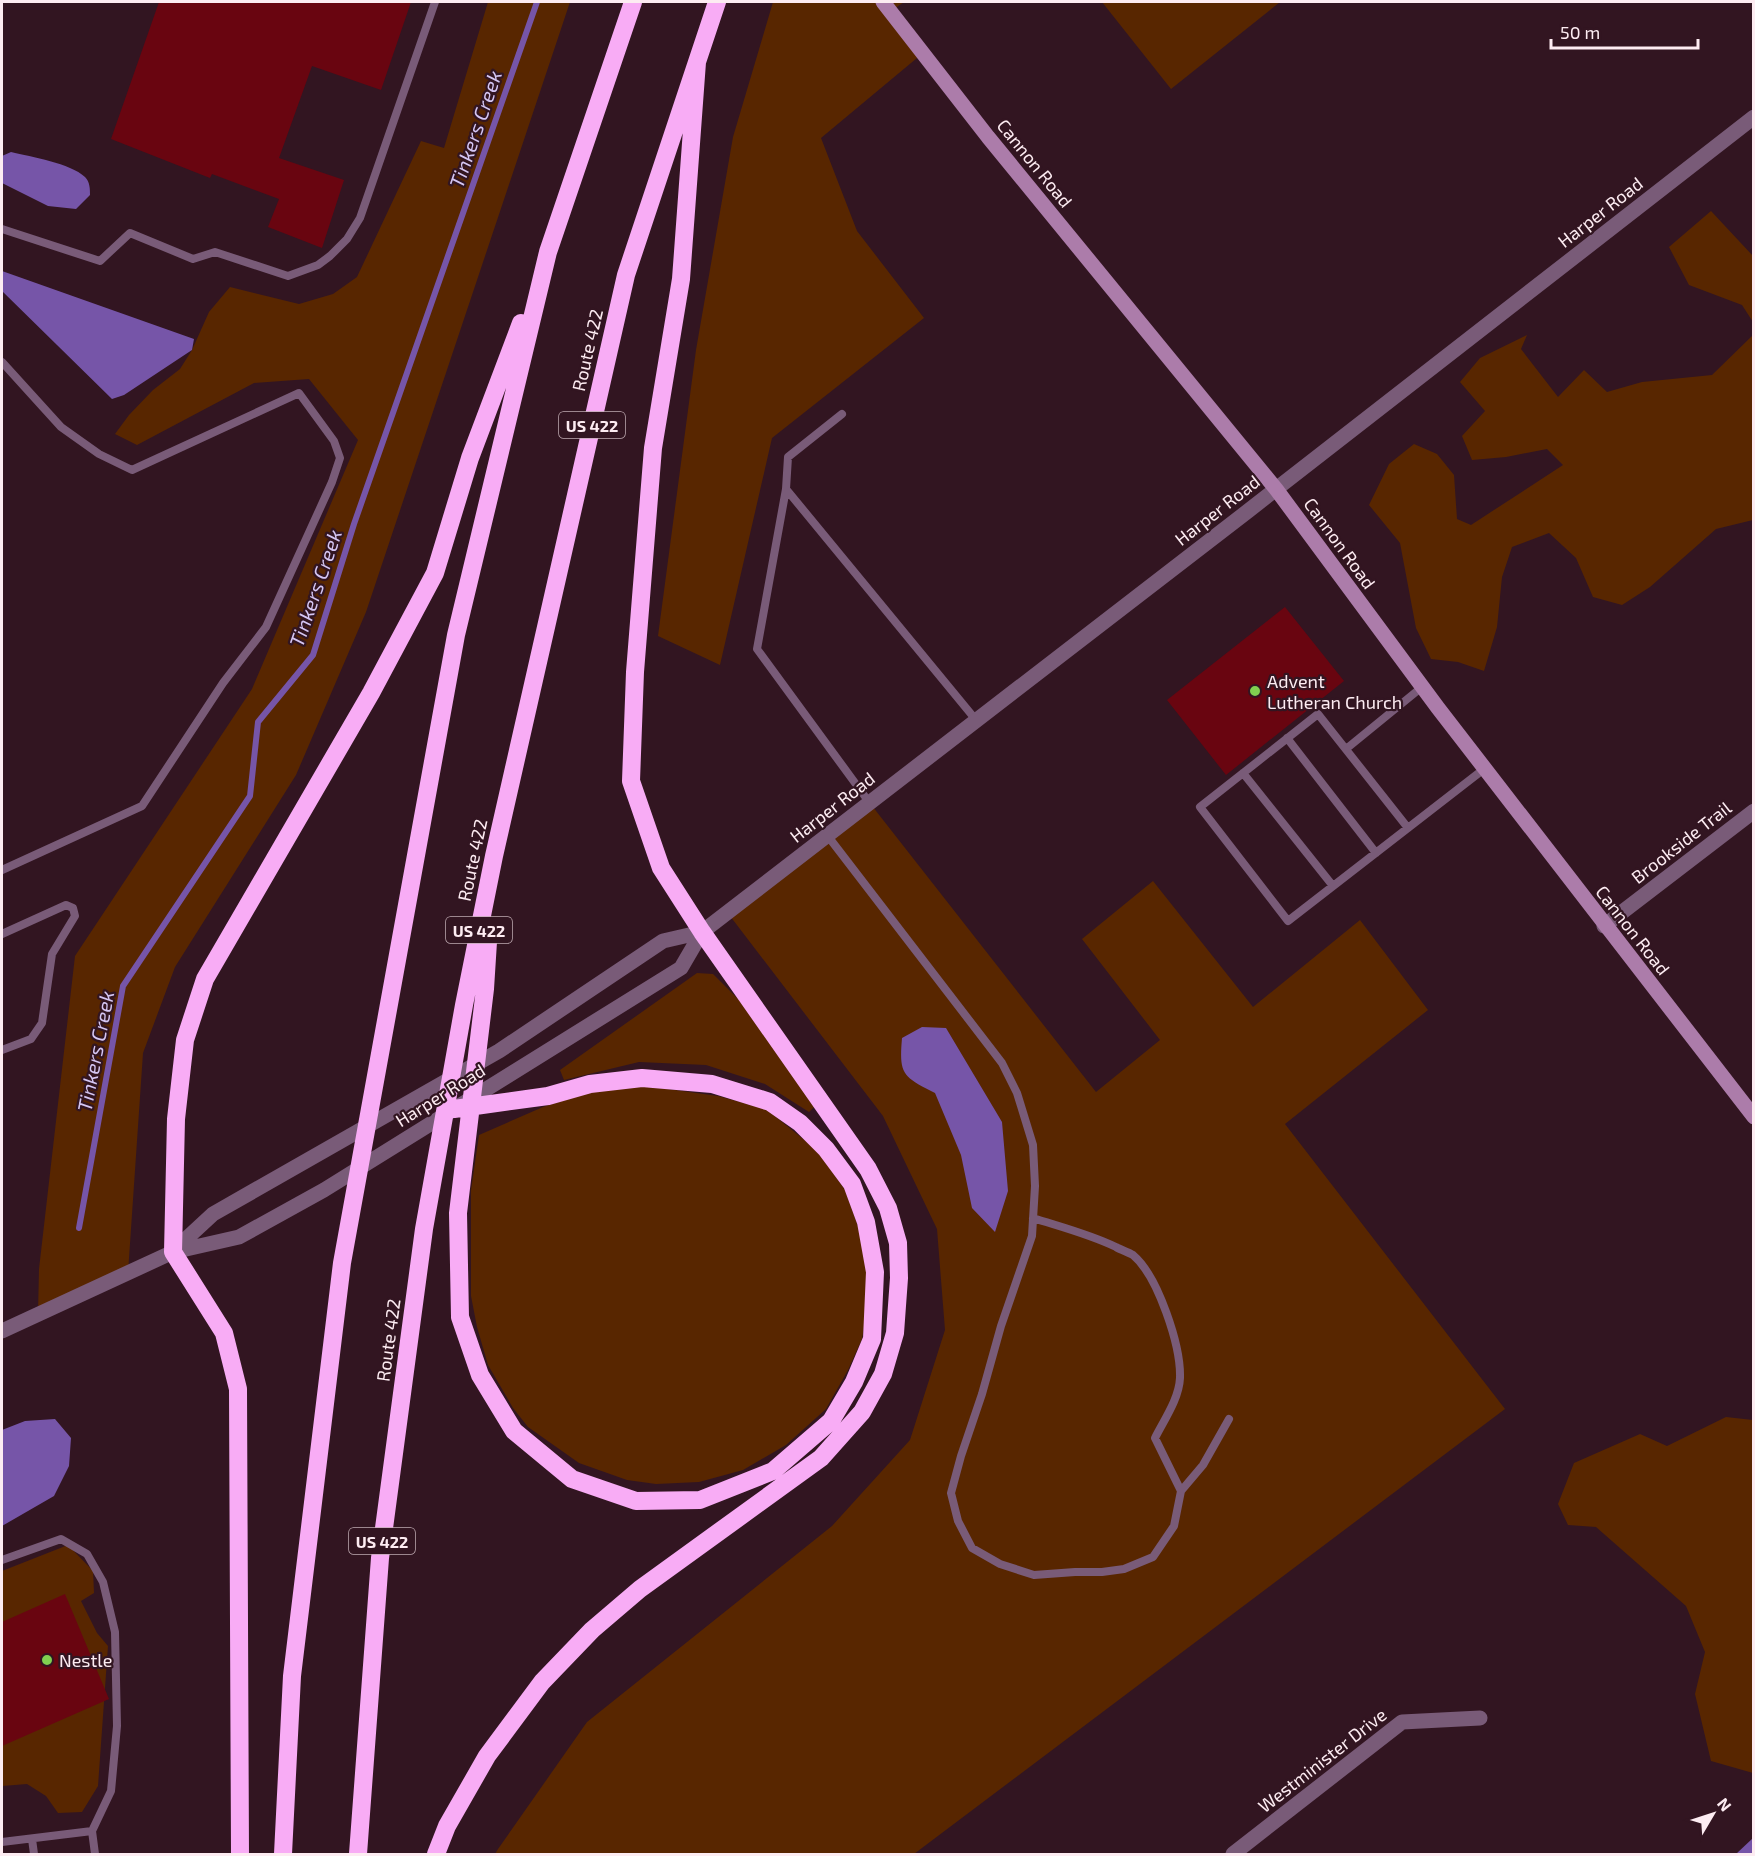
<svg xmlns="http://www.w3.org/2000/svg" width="1755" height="1856" viewBox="0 0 1755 1856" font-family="'Exo 2',sans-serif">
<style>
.green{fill:#582600}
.water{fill:#7655a8}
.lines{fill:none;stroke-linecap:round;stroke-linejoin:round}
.stream{stroke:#7655a8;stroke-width:6}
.building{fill:#690510}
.service{stroke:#795b78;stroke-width:8}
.minor{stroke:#795b78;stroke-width:15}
.tertiary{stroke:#795b78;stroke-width:15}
.secondary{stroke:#ac7caa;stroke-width:15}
.motorway{stroke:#f8acf5;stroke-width:18}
.poi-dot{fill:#81d050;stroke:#321521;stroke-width:2}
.labels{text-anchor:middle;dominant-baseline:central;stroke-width:4.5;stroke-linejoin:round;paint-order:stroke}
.shield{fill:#321521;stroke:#c0acb3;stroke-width:1.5}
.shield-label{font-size:16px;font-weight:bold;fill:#fdecf2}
.street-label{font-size:18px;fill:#fdecf2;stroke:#321521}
.poi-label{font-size:18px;fill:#fdecf2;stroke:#321521;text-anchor:start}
.water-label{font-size:20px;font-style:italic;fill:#d5c6f3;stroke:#321521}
</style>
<rect width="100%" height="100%" fill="#321521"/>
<path class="green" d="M 488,2 L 570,2 L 366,612 L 296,775 L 175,967 L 143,1053 L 128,1273 L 38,1314 L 39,1269 L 75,956 L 252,689 L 358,440 L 309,379 L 254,383 L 137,445 L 115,434 L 129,415 L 153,390 L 180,369 L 192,350 L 209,312 L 230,287 L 299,304 L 333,294 L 357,277 L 421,141 L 444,148 Z
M 773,2 L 904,2 L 891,11 L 923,53 L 821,138 L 857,231 L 924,318 L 772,438 L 720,665 L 658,636 L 696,350 L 733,137 Z
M 1102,2 L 1280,2 L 1171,89 Z
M 1711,211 L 1753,256 L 1753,322 L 1742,305 L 1689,285 L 1669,247 Z
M 1527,335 L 1521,349 L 1558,397 L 1584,370 L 1607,392 L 1642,382 L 1712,375 L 1753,335 L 1753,520 L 1716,529 L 1650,587 L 1622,605 L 1593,597 L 1576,558 L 1549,533 L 1512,547 L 1502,577 L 1497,627 L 1484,671 L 1458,662 L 1431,659 L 1416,628 L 1400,543 L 1369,505 L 1389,464 L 1414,444 L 1437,454 L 1454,475 L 1457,519 L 1471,525 L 1563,465 L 1547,449 L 1506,457 L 1472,460 L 1462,436 L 1485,411 L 1460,382 L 1480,358 Z
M 869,802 L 1096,1092 L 1160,1040 L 1082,939 L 1153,881 L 1253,1007 L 1360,920 L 1428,1010 L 1285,1124 L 1505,1409 L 914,1854 L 495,1854 L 498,1849 L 587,1722 L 832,1526 L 910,1440 L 945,1330 L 937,1229 L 883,1116 L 727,912 Z
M 697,973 L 713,974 L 739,1000 L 816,1105 L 809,1112 L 765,1084 L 706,1065 L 639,1062 L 564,1080 L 560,1070 Z
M 646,1086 L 718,1096 L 766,1109 L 818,1151 L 845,1190 L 865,1246 L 868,1303 L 862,1339 L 848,1370 L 826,1409 L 786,1445 L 743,1470 L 699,1482 L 656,1484 L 627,1480 L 579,1463 L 528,1427 L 513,1408 L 488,1365 L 477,1327 L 471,1296 L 471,1190 L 479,1135 L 543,1107 L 592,1091 Z
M 1726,1417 L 1753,1420 L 1753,1773 L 1711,1761 L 1695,1694 L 1705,1652 L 1686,1606 L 1596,1527 L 1568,1525 L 1558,1504 L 1574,1463 L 1640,1434 L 1667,1446 Z
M 68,1545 L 93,1571 L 94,1593 L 81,1601 L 97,1633 L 108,1646 L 98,1786 L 82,1812 L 58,1813 L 46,1796 L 27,1784 L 2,1786 L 2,1789 L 2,1571 Z"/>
<path class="water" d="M 11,152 C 32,157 70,163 85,177 C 90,182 90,189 90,195 L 76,209 L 48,206 L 2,183 L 2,156 Z
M 2,271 L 194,339 L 192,350 L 124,395 L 112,399 L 2,291 Z
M 922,1027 L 946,1028 L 1002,1122 L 1008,1191 L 995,1232 L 972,1208 L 961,1155 L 935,1093 C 902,1076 899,1074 902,1038 Z
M 55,1419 L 71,1438 L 69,1466 L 54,1496 L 2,1526 L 2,1430 L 25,1421 Z
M 1753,1838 L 1753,1854 L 1736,1854 Z"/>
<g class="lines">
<path class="stream" d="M 79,1228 L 123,986 L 250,796 L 258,722 L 313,655 L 354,524 L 537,2"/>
</g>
<path class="building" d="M 159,2 L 411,2 L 381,90 L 312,66 L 279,158 L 344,180 L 322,248 L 268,227 L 279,199 L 212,174 L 210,178 L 111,139 Z
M 1285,607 L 1344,681 L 1226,775 L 1167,700 Z
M 65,1594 L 109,1699 L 2,1746 L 2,1622 Z"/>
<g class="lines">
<path class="service" d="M 2,229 L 100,261 L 130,233 L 193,259 L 215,252 L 288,276 L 318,265 L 330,256 L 347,239 L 360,218 L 435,2
M 2,362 L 61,427 L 99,454 L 132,470 L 299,393 L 334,441 L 340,458 L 332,482 L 266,627 L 223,683 L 142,806 L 2,870
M 786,489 L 788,457 L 842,414
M 1287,738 L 1376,853
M 1346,749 L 1422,687
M 1243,773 L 1333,886
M 869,802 L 757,649 L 786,489 L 976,720
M 1408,828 L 1318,714 L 1200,807 L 1288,921 L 1484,769
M 827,835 L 1002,1063 L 1017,1093 L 1033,1145 L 1035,1186 L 1032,1236 L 1001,1326 L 982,1394 L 961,1456 L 951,1493 L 958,1521 L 972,1548 L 1000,1564 L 1034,1575 L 1075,1572 L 1102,1572 L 1124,1569 L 1153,1557 L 1174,1526 L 1181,1491 L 1155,1438 C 1164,1420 1179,1399 1180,1378 C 1181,1346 1158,1276 1133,1255 C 1128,1252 1121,1250 1116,1247 C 1089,1234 1061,1227 1033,1218
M 2,934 L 66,905 L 73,908 L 75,916 L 52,954 L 42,1023 L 31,1039 L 2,1050
M 1181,1491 L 1203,1465 L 1229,1419
M 2,1560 L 61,1539 L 87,1554 L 103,1582 L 115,1632 L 117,1726 L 111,1791 L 92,1831 L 2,1842
M 92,1831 L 95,1854
M 32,1839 L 34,1854"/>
<path class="minor" d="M 1604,926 L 1754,811
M 1233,1854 L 1402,1722 L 1480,1718"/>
<path class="tertiary" d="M 173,1251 L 213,1214 L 499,1051 L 663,941 L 702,932
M 2,1331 L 173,1252 L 239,1237 L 324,1190 L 681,968 L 702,932 L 1248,511 L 1754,117"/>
<path class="secondary" d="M 883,2 L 988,137 L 1276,489 L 1438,708 L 1754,1117"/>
<path class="motorway" d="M 454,1109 L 548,1096 L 590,1084 L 642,1078 L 712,1084 L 770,1102 L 800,1123 L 826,1149 L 852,1184 L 866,1222 L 875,1272 L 872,1339 L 854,1382 L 831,1421 L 773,1471 L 700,1500 L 636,1501 L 572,1479 L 514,1431 L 480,1375 L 460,1317 L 458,1213 L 485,989 L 489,926
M 240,1854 L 238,1389 L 224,1333 L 173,1252 L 176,1119 L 185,1040 L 205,979 L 371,693 L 435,573 L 470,458 L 521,323
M 283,1854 L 292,1676 L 342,1263 L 456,635 L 548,252 L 633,2
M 358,1854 L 380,1558 L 424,1229 L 464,1005 L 494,856 L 626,275 L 717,2
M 436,1854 L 447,1826 L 487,1756 L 542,1682 L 592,1630 L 640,1589 L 821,1458 L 862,1412 L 883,1374 L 895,1333 L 899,1278 L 898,1243 L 888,1208 L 868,1169 L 702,932 L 661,868 L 631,781 L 635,672 L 653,448 L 681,279 L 697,62"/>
</g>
<g class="poi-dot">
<circle cx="1255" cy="691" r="6"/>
<circle cx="47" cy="1660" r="6"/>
</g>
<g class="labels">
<g class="shield">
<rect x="559" y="412" width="66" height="26" rx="4.5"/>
<rect x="446" y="917" width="66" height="26" rx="4.5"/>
<rect x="349" y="1528" width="66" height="26" rx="4.5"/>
</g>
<g class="shield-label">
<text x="592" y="425">US 422</text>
<text x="479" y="930">US 422</text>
<text x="382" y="1541">US 422</text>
</g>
<g class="street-label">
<text transform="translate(1035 163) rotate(51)">Cannon Road</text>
<text transform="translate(1600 212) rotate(-38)">Harper Road</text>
<text transform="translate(587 350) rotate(-77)">Route 422</text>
<text transform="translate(1217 510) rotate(-38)">Harper Road</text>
<text transform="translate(1340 543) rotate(54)">Cannon Road</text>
<text transform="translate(832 807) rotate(-38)">Harper Road</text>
<text transform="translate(1681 842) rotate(-38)">Brookside Trail</text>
<text transform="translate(472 860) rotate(-78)">Route 422</text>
<text transform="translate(1633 930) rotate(52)">Cannon Road</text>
<text transform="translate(440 1095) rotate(-32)">Harper Road</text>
<text transform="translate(388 1340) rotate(-82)">Route 422</text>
<text transform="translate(1322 1760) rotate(-38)">Westminister Drive</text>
</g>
<g class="poi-label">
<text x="1267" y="681">Advent<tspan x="1267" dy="21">Lutheran Church</tspan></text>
<text x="59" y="1660">Nestle</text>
</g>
<g class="water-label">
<text transform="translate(475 129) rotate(-71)">Tinkers Creek</text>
<text transform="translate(315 588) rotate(-71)">Tinkers Creek</text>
<text transform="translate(95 1051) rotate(-79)">Tinkers Creek</text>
</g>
</g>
<rect width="1755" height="1856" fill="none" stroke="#fdecf2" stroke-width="6"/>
<g transform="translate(1713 1814) rotate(51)" stroke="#321521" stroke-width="4.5" paint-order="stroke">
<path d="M0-4.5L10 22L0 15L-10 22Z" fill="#fdecf2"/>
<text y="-9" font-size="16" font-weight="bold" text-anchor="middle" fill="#fdecf2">N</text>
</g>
<path d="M1551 39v9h147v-9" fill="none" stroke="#fdecf2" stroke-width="3"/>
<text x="1560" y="39" font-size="18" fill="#fdecf2" stroke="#321521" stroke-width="4.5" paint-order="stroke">50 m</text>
</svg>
